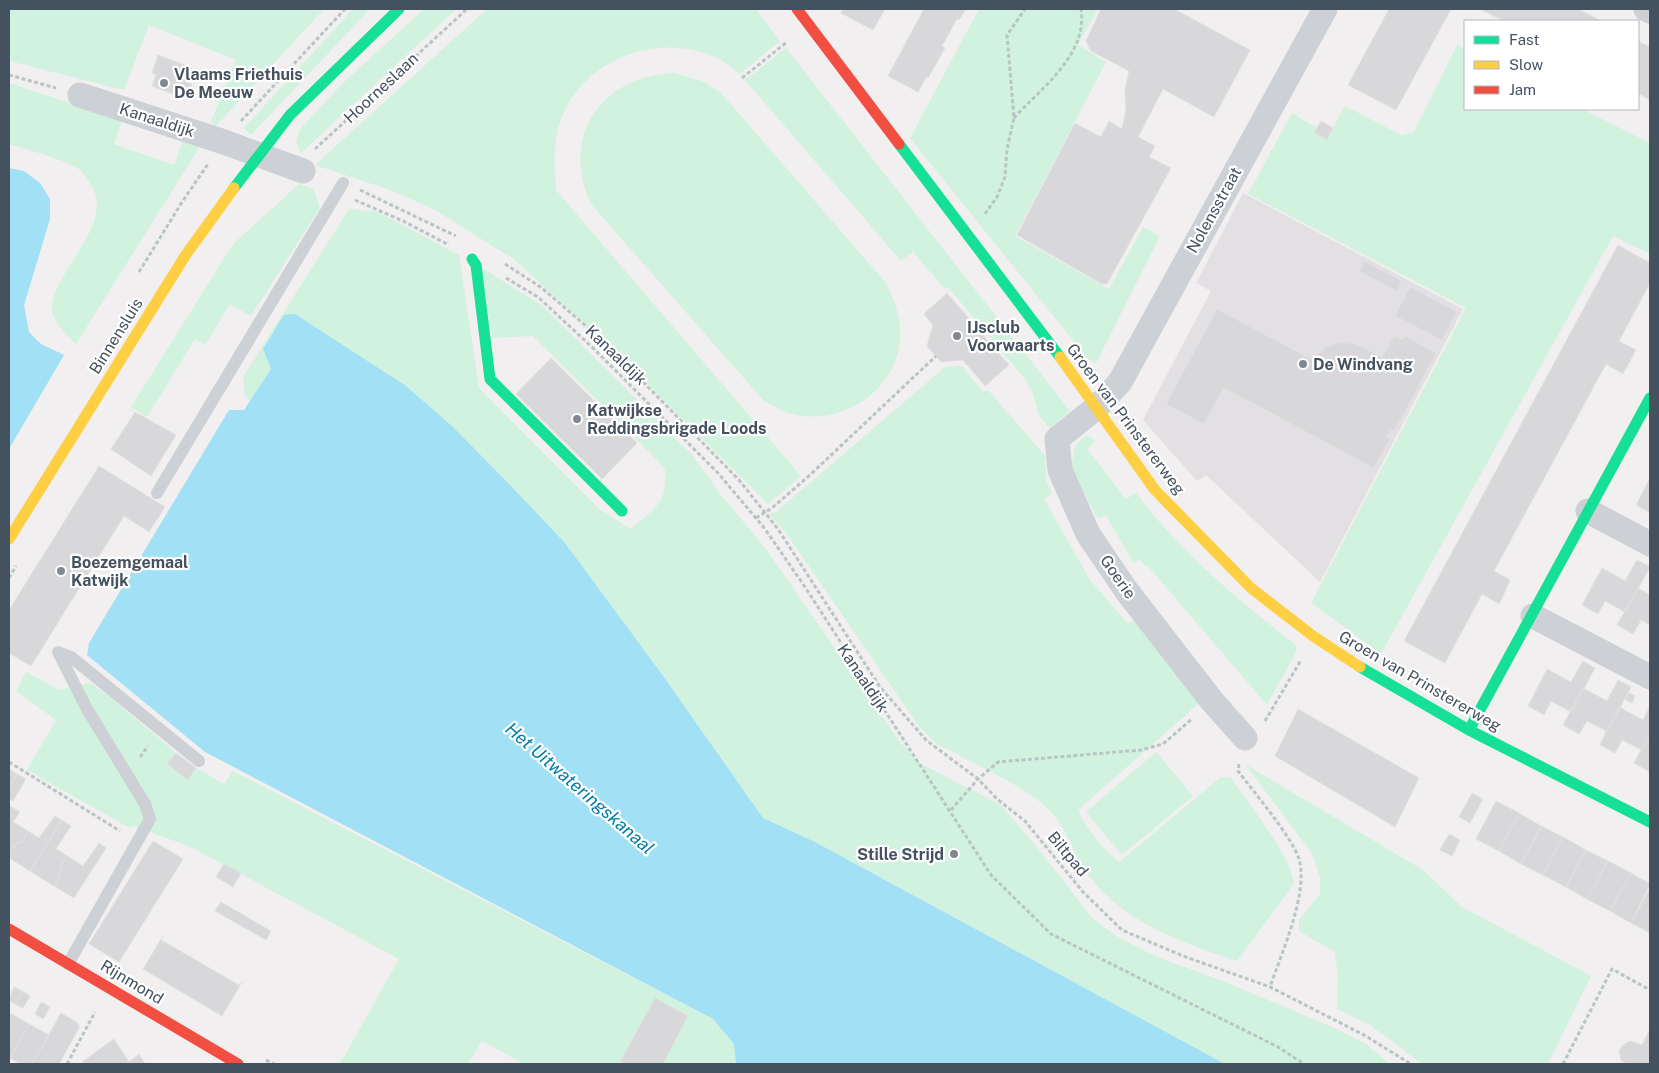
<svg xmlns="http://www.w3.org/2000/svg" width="1659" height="1073" viewBox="0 0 1659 1073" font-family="'Public Sans',sans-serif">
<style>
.education{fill:#e2e0e2}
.green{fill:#d1f2de}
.water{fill:#a1e0f5}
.building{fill:#d8d7d9;stroke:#e2e1e2}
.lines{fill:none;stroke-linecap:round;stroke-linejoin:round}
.path{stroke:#b8c6c3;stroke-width:3;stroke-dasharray:4 2.5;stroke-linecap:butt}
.lane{stroke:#cdd0d4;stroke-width:12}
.street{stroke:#cdd0d4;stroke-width:25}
.fast{stroke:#16e098;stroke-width:11}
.slow{stroke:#ffcf43;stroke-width:11}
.jam{stroke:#f24e42;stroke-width:11}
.poi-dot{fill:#818891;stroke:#fff;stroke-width:2}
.labels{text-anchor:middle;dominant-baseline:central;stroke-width:4.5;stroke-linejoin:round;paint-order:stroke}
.poi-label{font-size:16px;font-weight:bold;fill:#44515f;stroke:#fff;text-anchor:start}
.street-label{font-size:16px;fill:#44515f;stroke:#fff}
.water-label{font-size:18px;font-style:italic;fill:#027da6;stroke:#fff}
</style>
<rect width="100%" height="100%" fill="#f1efef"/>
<path class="education" d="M 1243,193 L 1463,309 L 1320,582 L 1206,475 L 1197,481 L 1143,420 L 1211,291 L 1196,283 Z"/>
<path class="green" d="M 9,9 L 324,9 L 216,126 L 211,121 L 236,60 L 149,25 L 124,90 L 9,61 Z
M 353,9 L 370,9 L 251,135 L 244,128 Z
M 424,9 L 456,9 L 301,153 L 296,142 L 300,129 L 342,84 Z
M 487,9 L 756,9 L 780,41 L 740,74 C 734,69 728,64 721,60 C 659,28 576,60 558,129 C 553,148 555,170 556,190 L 801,476 L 768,504 L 608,345 L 515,260 L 435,210 L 393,191 L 315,165 Z
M 979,9 L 1098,9 L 1078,45 L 1106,62 L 1015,236 L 1109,289 L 1143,227 L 1160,236 L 1096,363 L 1088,359 L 910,138 Z
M 1457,45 L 1465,49 L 1465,109 L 1582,109 L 1650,143 L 1650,254 L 1613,236 L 1381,654 L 1311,603 L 1466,308 L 1248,194 L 1292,113 L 1317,128 L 1314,133 L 1326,140 L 1345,106 L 1401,135 L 1414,132 Z
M 786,48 L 1070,411 L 1050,428 L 1039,416 L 1033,394 L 1025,379 L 948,287 L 945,289 L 913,252 L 901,261 L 745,80 Z
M 674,73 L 702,81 L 721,93 L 886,283 C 895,302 902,320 900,342 C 894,394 837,428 788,413 C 780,410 772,405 764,401 L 591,204 C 560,136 601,76 674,73 Z
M 9,83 L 122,120 L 114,144 L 174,165 L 183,140 L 199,148 L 76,344 C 68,336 53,323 52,311 C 50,272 120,223 89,182 C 86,177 82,170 77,168 C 57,157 31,151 9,144 Z
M 299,184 L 314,189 L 320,208 L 251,316 L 230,304 L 205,345 L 195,339 L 147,417 L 131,407 L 233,244 Z
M 349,209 L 378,212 L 459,255 L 479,388 L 598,508 L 630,529 C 657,506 667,506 665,468 L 533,336 L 492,338 L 482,268 L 544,307 L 693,456 L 721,495 L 766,549 L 899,741 L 921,764 L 1001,805 L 1044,856 L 1092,918 L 1118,937 L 1157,957 L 1223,981 L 1339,1030 L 1366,1044 L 1390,1064 L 1225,1064 L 815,842 L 763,818 L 661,673 L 565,543 L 453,427 L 271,369 L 250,402 L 245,395 L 243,377 Z
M 962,366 L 983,392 L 988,390 L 1045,456 L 1046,480 L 1052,494 L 1044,499 L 1090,580 L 1128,624 L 1135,619 L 1205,698 L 1078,810 C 1087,830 1102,848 1119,862 L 1221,777 L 1231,778 C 1249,805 1290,853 1294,884 L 1237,961 C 1184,944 1124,922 1090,877 C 1072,853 1068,825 1043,804 C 1019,785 991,772 964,758 C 956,753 946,749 937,744 C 930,739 924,731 918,725 L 786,533 L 769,514 L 776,512 L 945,367 Z
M 1086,436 L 1091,437 L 1095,442 L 1087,449 L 1126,499 L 1136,493 C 1181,553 1238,600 1297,646 L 1295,654 L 1267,705 L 1148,566 L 1145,566 L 1139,559 L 1134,564 L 1106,515 L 1098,519 L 1071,470 L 1075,445 Z
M 26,672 L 59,690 L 90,683 L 109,696 L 176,753 L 167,764 L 188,780 L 196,768 L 224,784 L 233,771 L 713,1019 L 734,1044 L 736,1064 L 524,1064 L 482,1041 L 468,1064 L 340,1064 L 399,959 L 191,847 L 134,826 L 130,828 L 27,770 L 56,720 L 16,691 Z
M 1156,752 L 1193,796 L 1122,855 L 1086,812 Z
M 1246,765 L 1423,870 L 1462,907 L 1591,976 L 1548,1064 L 1422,1064 L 1370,1025 L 1337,1009 L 1338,979 L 1335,952 L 1299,931 L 1299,920 L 1320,894 L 1320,878 L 1313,855 Z"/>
<path class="water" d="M 9,168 L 24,171 L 40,183 L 50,199 L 50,219 L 24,305 L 29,332 L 41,344 L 64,355 L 9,449 Z
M 295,314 L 406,386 L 453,427 L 510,485 L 565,543 L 661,673 L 763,818 L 815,842 L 1225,1064 L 736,1064 L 734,1044 L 713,1019 L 205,752 L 87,655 L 89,643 L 229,410 L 244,410 L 271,369 L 263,349 L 284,315 Z"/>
<path class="building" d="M 843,9 L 885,9 L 873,30 L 841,13 Z
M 924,9 L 966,9 L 959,20 L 957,19 L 942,46 L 945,48 L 928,78 L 926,77 L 918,92 L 888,76 Z
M 1101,9 L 1174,9 L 1250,50 L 1214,117 L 1163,89 L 1138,137 L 1155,146 L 1149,157 L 1171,168 L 1107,284 L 1102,284 L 1017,235 L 1075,123 L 1101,137 L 1109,121 L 1122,129 L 1126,110 L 1125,90 L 1129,71 L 1091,51 L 1086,41 Z
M 1389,9 L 1451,9 L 1396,110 L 1348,85 Z
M 1480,9 L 1578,9 L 1602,21 L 1504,21 Z
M 1638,41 L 1650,47 L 1650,100 L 1638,93 Z
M 158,55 L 192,68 L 186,82 L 192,84 L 189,91 L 184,89 L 181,97 L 152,86 L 156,75 L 152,73 Z
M 1321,121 L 1333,128 L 1327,140 L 1314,133 Z
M 1618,245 L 1650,263 L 1650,283 L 1619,341 L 1636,350 L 1623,374 L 1606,364 L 1494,571 L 1510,580 L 1503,596 L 1499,604 L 1482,594 L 1445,663 L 1404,641 Z
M 1364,261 L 1402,281 L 1397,291 L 1359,271 Z
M 1410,287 L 1457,312 L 1442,340 L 1395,316 Z
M 947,293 L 1009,365 L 985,386 L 963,360 L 941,362 L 927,346 L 933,325 L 924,314 Z
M 1217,309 L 1313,360 L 1324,348 L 1340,342 L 1356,344 L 1382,357 L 1394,336 L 1402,340 L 1405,336 L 1436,353 L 1401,419 L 1394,431 L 1391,430 L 1387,437 L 1390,438 L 1374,468 L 1224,388 L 1204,424 L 1166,404 Z
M 551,358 L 637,443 L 602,479 L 516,394 Z
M 135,412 L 176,435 L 151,476 L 111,449 Z
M 99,466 L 165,507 L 149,532 L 124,516 L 31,666 L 9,653 L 9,610 Z
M 1650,478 L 1650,513 L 1636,505 Z
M 1637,560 L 1650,567 L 1625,612 L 1605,601 L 1598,614 L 1582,605 L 1602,568 L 1625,581 Z
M 1638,588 L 1650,595 L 1650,625 L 1641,620 L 1633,634 L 1617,625 Z
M 1583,661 L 1595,668 L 1571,712 L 1551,701 L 1544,715 L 1528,706 L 1547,669 L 1571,682 Z
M 1618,680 L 1631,687 L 1600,745 L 1606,731 L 1587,721 L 1579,734 L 1563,725 L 1583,688 L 1607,701 Z
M 1629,693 L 1635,696 L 1632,703 L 1625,700 Z
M 1650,706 L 1650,734 L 1642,750 L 1622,740 L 1615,753 L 1600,745 L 1619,707 L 1643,720 Z
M 1298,709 L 1419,778 L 1395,827 L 1275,756 Z
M 1650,734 L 1650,772 L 1634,763 Z
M 176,753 L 196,768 L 188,780 L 167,764 Z
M 9,769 L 17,774 L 9,788 Z
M 17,774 L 26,779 L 13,801 L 9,799 L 9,788 Z
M 1472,793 L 1483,799 L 1470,823 L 1459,817 Z
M 1496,801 L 1519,813 L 1499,851 L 1476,839 Z
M 10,806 L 20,812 L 13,822 L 28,831 L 21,843 L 18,842 L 9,852 Z
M 1519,813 L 1541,826 L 1521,864 L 1499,851 Z
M 55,816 L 62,820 L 30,871 L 9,858 L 12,846 L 14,848 L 18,842 L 21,843 L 28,831 L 39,838 Z
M 62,820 L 71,826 L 56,849 L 67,856 L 60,867 L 62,868 L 58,875 L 60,876 L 54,886 L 30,871 Z
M 1541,826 L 1563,837 L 1543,875 L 1521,864 Z
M 1449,834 L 1460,840 L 1452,856 L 1440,850 Z
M 1563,837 L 1586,850 L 1566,887 L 1543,875 Z
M 153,841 L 183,859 L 119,962 L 89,944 Z
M 99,843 L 106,848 L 74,898 L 54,886 L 60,876 L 58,875 L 62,868 L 60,867 L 67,856 L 83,866 Z
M 1586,850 L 1608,861 L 1587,899 L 1566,887 Z
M 1608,861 L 1631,873 L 1610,911 L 1587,899 Z
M 224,864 L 241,873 L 233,887 L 216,877 Z
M 1631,873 L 1650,884 L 1631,923 L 1610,911 Z
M 1650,888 L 1650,933 L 1631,923 Z
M 221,902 L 271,931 L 266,940 L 215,911 Z
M 163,936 L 161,940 L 239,985 L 242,982 L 222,1016 L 143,969 Z
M 14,987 L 22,991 L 15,1004 L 9,1000 Z
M 22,991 L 30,996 L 23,1008 L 15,1004 Z
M 655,998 L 688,1016 L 663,1064 L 624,1064 L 620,1062 Z
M 41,1002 L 50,1007 L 43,1019 L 35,1014 Z
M 10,1013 L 29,1024 L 10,1058 L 9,1058 Z
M 61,1013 L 78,1023 L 79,1028 L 59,1064 L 32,1064 Z
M 29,1024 L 49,1035 L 32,1064 L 21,1064 L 10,1058 Z
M 1650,1029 L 1650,1064 L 1627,1064 L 1621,1060 L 1619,1051 L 1623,1045 L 1630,1041 L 1642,1045 Z
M 114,1039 L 129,1062 L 125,1064 L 84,1064 L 82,1062 Z
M 139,1054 L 145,1064 L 125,1064 L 129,1062 Z"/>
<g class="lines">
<path class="path" d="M 9,75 L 56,88
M 742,78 L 787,42
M 1014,118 C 1041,88 1088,55 1081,9
M 241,121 L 345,9
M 315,149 L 467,9
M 360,190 L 456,236
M 355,200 L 403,221 L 449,245
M 985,214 L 997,197 L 1005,177 L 1007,149 L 1014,118 L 1007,35 L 1025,9
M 505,264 L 542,288 L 602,340 L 739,480 L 778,529 L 880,687 L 926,740 L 978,779 L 997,799 L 1025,821 L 1083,892 L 1122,930 L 1183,956 L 1270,987 L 1364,1035 L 1411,1064
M 139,272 L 182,202 L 208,164
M 506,278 L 538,297 L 593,348 L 718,473 L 765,529 L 805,587 L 991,875 L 1051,934 L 1278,1047 L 1304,1064
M 756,518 L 772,508 L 810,475 L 936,356
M 9,578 L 16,566
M 1265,721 L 1301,660
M 140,757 L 148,746
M 9,762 L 120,831
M 1239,764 L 1238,771 C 1253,791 1292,837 1299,859 C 1309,893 1281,954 1270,987
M 951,810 L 978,779 L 998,762 L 1141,750 L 1163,744 L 1192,719
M 266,1060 L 274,1064
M 67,1064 L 95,1012
M 1563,1064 L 1612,969 L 1650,990"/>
<path class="lane" d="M 157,493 L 343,183
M 68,964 L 150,819 L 145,804 L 87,709 L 58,652 L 71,657 L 199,761"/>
<path class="street" d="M 1646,9 L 1650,11
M 80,95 L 224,142 L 303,171
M 1588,511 L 1650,544
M 1533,616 L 1650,677
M 1245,738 L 1212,701 L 1126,590 L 1088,534 L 1060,470 L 1057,439 L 1097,407 L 1120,382 L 1325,9"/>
<path class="fast" d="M 899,144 L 1060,357
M 234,188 L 290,115 L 399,9
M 472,259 L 476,265 L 490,379 L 622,511
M 1360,667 L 1469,730 L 1650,822
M 1469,730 L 1650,398"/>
<path class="slow" d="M 1060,357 L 1155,490 L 1251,588 L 1313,636 L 1360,667
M 9,539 L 185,256 L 234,188"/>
<path class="jam" d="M 797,9 L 899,144
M 9,929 L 238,1064"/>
</g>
<g class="poi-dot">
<circle cx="164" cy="83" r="5"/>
<circle cx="957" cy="336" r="5"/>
<circle cx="1303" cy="364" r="5"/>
<circle cx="577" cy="419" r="5"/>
<circle cx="61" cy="571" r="5"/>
<circle cx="954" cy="854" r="5"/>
</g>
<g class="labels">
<g class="poi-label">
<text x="174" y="74">Vlaams Friethuis<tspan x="174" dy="18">De Meeuw</tspan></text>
<text x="967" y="327">IJsclub<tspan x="967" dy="18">Voorwaarts</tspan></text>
<text x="1313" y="364">De Windvang</text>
<text x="587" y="410">Katwijkse<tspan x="587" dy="18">Reddingsbrigade Loods</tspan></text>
<text x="71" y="562">Boezemgemaal<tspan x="71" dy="18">Katwijk</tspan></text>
<text x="944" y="854" text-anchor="end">Stille Strijd</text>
</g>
<g class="street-label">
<text transform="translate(381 88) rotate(-43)">Hoorneslaan</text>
<text transform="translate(157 120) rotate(18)">Kanaaldijk</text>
<text transform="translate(1214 210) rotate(-61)">Nolensstraat</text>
<text transform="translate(116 336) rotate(-58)">Binnensluis</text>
<text transform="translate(616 355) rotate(44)">Kanaaldijk</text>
<text transform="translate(1126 419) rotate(53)">Groen van Prinstererweg</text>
<text transform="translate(1118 577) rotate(55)">Goerie</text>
<text transform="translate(863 678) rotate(56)">Kanaaldijk</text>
<text transform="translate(1420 681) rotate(30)">Groen van Prinstererweg</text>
<text transform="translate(1068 854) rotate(50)">Biltpad</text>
<text transform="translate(132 982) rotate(31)">Rijnmond</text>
</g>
<g class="water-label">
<text transform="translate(580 788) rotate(41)">Het Uitwateringskanaal</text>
</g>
</g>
<rect width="1659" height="1073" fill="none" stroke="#44515f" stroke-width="20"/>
<rect x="1464" y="20" width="175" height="90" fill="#ffffff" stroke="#b4b9bf"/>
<rect x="1474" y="36" width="25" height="8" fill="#16e098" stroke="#b4b9bf"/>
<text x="1509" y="45" font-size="15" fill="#44515f">Fast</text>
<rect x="1474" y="61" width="25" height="8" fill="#ffcf43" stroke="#b4b9bf"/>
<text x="1509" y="70" font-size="15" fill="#44515f">Slow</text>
<rect x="1474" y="86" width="25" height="8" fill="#f24e42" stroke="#b4b9bf"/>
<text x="1509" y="95" font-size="15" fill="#44515f">Jam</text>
</svg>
